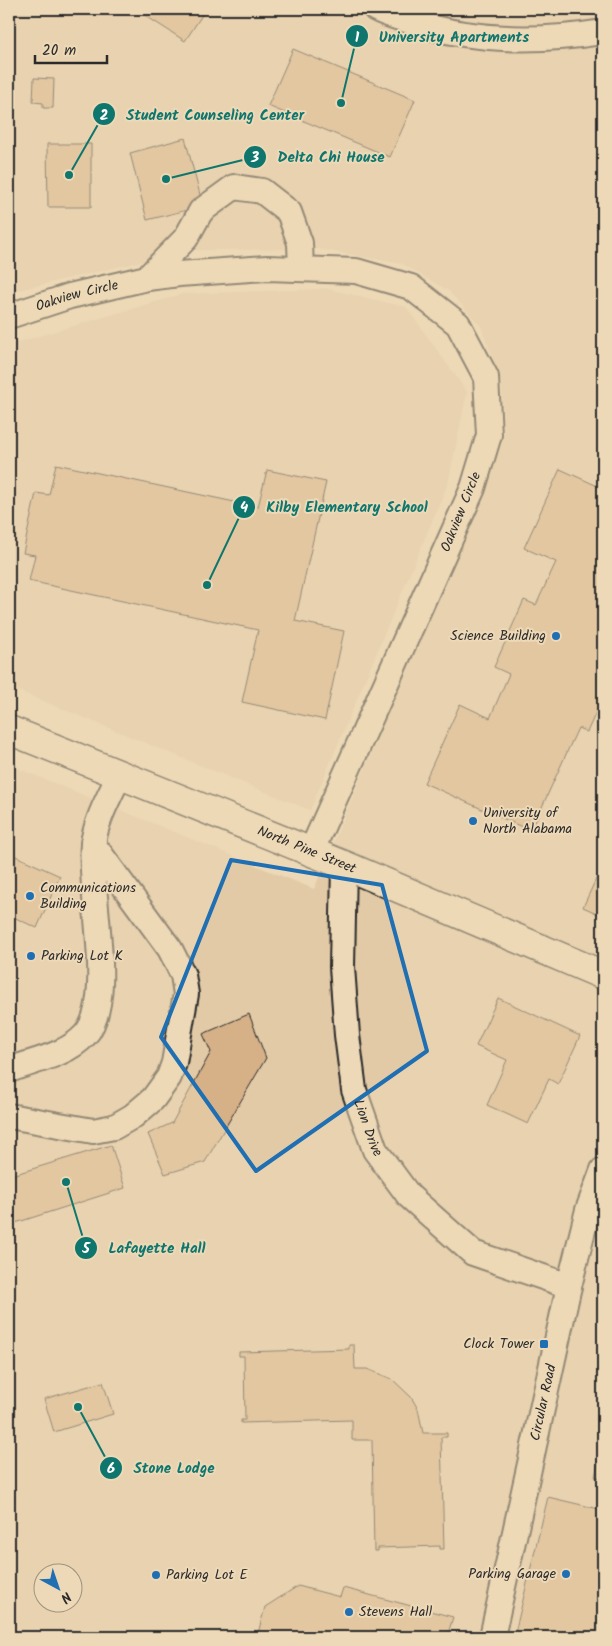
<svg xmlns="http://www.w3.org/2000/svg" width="612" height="1646" viewBox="0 0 612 1646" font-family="Kalam,sans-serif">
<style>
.built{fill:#e2caa6;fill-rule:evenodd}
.building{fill:#d6b188;stroke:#2b2b2b}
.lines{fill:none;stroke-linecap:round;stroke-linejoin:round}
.minor-casing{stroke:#2b2b2b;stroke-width:28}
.major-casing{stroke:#2b2b2b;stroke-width:31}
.minor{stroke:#edd9b7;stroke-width:24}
.major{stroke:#edd9b7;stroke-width:28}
.marked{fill:none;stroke:#1f6fb2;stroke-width:4;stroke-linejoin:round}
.poi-dot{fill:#1f6fb2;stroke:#edd9b7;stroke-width:2}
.labels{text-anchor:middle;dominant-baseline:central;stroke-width:4;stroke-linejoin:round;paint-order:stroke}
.street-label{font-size:14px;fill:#2b2b2b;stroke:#edd9b7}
.poi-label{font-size:14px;fill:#2b2b2b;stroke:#edd9b7;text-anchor:start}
.leader{fill:none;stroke:#0f766e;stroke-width:2}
.callout-dot{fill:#0f766e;stroke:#edd9b7;stroke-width:2}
.mark-label{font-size:15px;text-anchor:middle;font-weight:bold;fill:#fff}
.callout-label{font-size:15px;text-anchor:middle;font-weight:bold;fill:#0f766e;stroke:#edd9b7;stroke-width:4;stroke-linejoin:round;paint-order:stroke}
</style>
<rect width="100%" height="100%" fill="#edd9b7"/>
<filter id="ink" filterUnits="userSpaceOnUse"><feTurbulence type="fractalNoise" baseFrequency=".02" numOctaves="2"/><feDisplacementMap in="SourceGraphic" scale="10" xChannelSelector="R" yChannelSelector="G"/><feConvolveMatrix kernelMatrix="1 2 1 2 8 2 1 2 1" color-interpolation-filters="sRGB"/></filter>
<g filter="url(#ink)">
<path class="built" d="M 9,9 L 603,9 L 603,1637 L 9,1637 L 9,765 L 314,889 L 504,439 L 502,383 L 481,326 L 449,291 L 403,264 L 320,249 L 191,250 L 9,292 ZM 42,1574 L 72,1574 L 72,1604 L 42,1604 Z
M 327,289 L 406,307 L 467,392 L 448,483 L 310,810 L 9,687 L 9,345 L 183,294 Z"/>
<path class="building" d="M 135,9 L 206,9 L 185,41 Z
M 293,49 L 415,100 L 390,157 L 268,106 Z
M 34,78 L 54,79 L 53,108 L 43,108 L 43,103 L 33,102 Z
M 185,138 L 203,206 L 147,220 L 130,153 Z
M 47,144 L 91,144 L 91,207 L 48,207 Z
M 56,464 L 258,507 L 267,470 L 326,482 L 295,621 L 344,631 L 325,720 L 242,702 L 258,630 L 29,581 L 35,555 L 23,553 L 36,493 L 49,495 Z
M 560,469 L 602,488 L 603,485 L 603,697 L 587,732 L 578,728 L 531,831 L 424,783 L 460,704 L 490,718 L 509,674 L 494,667 L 524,600 L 536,605 L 556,562 L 524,548 Z
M 9,853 L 60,876 L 37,928 L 9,915 Z
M 603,864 L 603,916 L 583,907 Z
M 498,998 L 580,1036 L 558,1084 L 549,1079 L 528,1124 L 487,1105 L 507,1060 L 476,1046 Z
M 249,1014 L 266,1058 L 205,1162 L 165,1174 L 148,1134 L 172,1123 L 211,1052 L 203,1034 Z
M 111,1145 L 125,1188 L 9,1225 L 9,1176 Z
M 349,1345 L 354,1345 L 355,1369 L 367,1369 L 392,1379 L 411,1397 L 418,1409 L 423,1433 L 447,1433 L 447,1437 L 441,1437 L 444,1549 L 440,1549 L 440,1546 L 378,1548 L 378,1551 L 374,1551 L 372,1440 L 352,1440 L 352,1420 L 241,1423 L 241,1420 L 245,1420 L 244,1356 L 239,1356 L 239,1352 L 349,1349 Z
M 103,1382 L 113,1414 L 54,1432 L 44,1399 Z
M 603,1438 L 603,1478 L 595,1477 Z
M 548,1497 L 603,1510 L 603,1637 L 514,1637 Z
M 298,1586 L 340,1597 L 343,1588 L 453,1617 L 447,1637 L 257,1637 L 265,1607 Z"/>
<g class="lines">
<defs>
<g id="minor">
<path d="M 376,9 C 387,15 400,18 413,22 C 475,42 539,42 603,32"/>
<path d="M 147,278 L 186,238 L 201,211 L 234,187 L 262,191 L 289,212 L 300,243 L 301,269"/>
<path id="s1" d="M 9,316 L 70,296 L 147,278 L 179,274 L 267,268 L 356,271 L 411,287 L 458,324 L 486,377 L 489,435 L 473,488 L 311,852"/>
<path id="s2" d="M 344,865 L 342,967 L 347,1035 L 354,1090 L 375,1150 L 409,1196 L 473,1253 L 569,1286"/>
<path d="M 9,1070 C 33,1061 67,1055 85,1035 C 117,1000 88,890 93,844 C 96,820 109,797 119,776"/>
<path d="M 9,1116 L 93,1131 L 114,1127 L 133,1116 L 153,1099 L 169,1077 L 174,1063 L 186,994 L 183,975 L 170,949 L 93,844"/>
<path id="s3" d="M 492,1637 L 569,1286 L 588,1210 L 603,1170"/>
</g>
<g id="major">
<path id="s4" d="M 9,730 L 344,865 L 603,975"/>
</g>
</defs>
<use href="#minor" class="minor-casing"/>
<use href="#major" class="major-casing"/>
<use href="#minor" class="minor"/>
<use href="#major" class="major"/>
</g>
</g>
<path d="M0 0H612V1646H0ZM 231,860 L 382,885 L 427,1051 L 256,1171 L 161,1037 Z" fill="#edd9b7" fill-opacity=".55" fill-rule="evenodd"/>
<path class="marked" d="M 231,860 L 382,885 L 427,1051 L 256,1171 L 161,1037 Z"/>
<g class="poi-dot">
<circle cx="556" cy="636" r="5"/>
<circle cx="473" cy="821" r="5"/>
<circle cx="30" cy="896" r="5"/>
<circle cx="31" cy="956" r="5"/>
<rect x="539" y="1339" width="10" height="10" rx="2.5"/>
<circle cx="566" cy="1574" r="5"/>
<circle cx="156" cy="1575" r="5"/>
<circle cx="349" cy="1612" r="5"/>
</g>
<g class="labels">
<g class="street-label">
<text stroke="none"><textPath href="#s1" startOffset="71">Oakview Circle</textPath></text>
<text transform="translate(461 512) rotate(-68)">Oakview Circle</text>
<text stroke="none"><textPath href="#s4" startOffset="321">North Pine Street</textPath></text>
<text stroke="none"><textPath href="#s2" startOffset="266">Lion Drive</textPath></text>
<text stroke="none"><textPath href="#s3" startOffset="240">Circular Road</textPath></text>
</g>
<g class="poi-label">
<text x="546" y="636" text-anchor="end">Science Building</text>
<text x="483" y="813">University of<tspan x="483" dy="16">North Alabama</tspan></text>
<text x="40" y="888">Communications<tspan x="40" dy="16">Building</tspan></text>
<text x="41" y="956">Parking Lot K</text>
<text x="534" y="1344" text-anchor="end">Clock Tower</text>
<text x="556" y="1574" text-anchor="end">Parking Garage</text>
<text x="166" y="1575">Parking Lot E</text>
<text x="359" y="1612">Stevens Hall</text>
</g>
</g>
<path class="leader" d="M341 103L357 36M69 175L104 114M166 179L255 157M207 585L244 507M66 1182L86 1248M78 1407L111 1468"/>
<g class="callout-dot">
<circle cx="341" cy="103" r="5"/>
<circle cx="69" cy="175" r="5"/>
<circle cx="166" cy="179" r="5"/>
<circle cx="207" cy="585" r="5"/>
<circle cx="66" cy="1182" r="5"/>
<circle cx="78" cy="1407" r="5"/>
<circle cx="357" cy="36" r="12"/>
<circle cx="104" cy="114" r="12"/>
<circle cx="255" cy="157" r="12"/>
<circle cx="244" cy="507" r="12"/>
<circle cx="86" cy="1248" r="12"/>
<circle cx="111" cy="1468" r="12"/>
</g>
<g class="mark-label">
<text x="357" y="42">1</text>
<text x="104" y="120">2</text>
<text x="255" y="162">3</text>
<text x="244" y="512">4</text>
<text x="86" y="1253">5</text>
<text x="111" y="1473">6</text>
</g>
<g class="callout-label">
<text x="454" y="42">University Apartments</text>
<text x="215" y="120">Student Counseling Center</text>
<text x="331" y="162">Delta Chi House</text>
<text x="347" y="512">Kilby Elementary School</text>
<text x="157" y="1253">Lafayette Hall</text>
<text x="174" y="1473">Stone Lodge</text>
</g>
<rect width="612" height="1646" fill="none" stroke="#edd9b7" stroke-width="30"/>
<rect x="15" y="15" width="582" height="1616" fill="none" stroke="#2b2b2b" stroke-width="2" filter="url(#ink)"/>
<g transform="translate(58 1588) rotate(140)"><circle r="24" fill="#edd9b7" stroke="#9f937f"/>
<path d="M0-4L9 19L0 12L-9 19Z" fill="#1f6fb2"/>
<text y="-8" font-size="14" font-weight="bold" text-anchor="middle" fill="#2b2b2b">N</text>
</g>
<path d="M35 55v8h72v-8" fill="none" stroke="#2b2b2b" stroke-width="2.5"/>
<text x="42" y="55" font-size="15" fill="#2b2b2b" stroke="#edd9b7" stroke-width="4" paint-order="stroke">20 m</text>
</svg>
